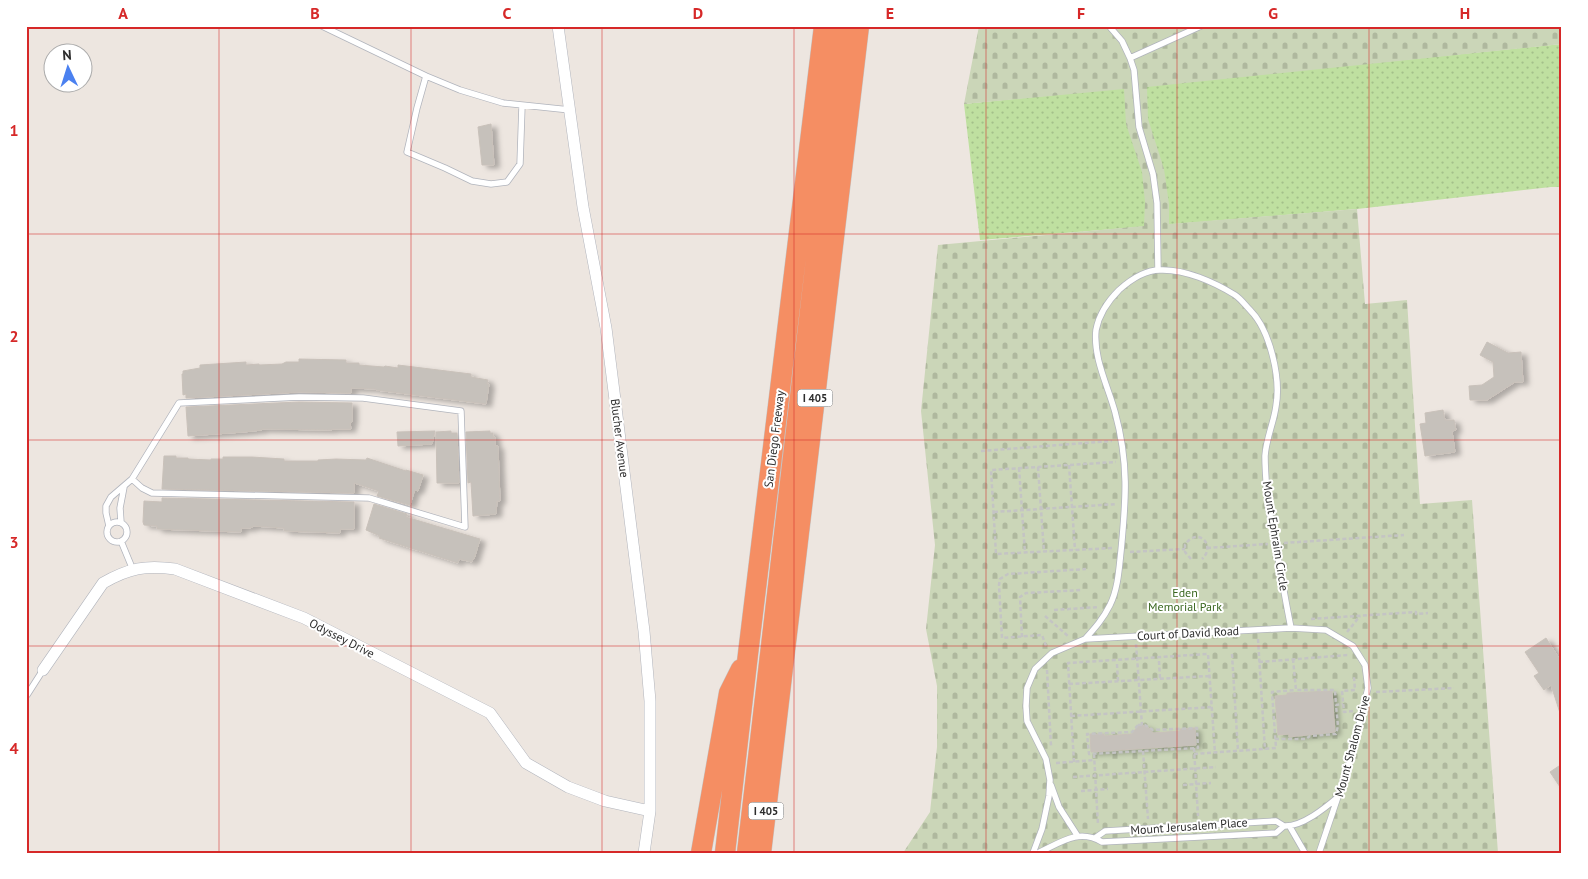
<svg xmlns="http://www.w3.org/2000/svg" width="1588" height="879" viewBox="0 0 1588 879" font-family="'PT Sans',sans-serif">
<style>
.grass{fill:url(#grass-dots)}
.cemetery{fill:url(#cemetery-stones)}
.building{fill:#c6c1bb;stroke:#c9c1ba;filter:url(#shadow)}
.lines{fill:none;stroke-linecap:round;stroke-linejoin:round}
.service-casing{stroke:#b1b4bc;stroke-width:7}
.minor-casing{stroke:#b1b4bc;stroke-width:12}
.motorway-casing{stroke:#c4c4c4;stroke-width:21}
.path{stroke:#c4c4c4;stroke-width:2.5;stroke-dasharray:4 2.5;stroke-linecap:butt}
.service{stroke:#fff;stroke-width:5.5}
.minor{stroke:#fff;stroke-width:11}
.motorway{stroke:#f58e63;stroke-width:20}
.grid{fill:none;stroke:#d62828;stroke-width:1;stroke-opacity:0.55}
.labels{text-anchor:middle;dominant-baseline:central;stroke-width:4;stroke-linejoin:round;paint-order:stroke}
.shield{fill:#fff;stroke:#6c6c6c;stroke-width:1}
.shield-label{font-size:11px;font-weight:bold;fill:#2d2d2d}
.street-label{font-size:12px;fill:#2d2d2d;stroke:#fff}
.park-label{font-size:12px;fill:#39671f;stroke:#fff}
.neatline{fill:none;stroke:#d62828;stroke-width:2}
.grid-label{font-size:16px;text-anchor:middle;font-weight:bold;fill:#d62828}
</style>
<defs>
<pattern id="grass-dots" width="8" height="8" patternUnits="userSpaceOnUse" patternTransform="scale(1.25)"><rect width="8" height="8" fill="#bfe0a0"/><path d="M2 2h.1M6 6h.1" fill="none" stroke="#a4c08a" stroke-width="1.8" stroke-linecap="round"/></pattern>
<pattern id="cemetery-stones" width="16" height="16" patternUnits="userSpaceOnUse" patternTransform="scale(1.25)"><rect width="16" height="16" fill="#cbd6b8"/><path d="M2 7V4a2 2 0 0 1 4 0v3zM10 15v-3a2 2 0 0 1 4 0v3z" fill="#afb89e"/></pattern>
<filter id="shadow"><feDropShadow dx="5.5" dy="3" stdDeviation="2.5" flood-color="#0004"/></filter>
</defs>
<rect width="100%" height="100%" fill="#ede6e0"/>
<path class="grass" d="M 1562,44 L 1562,187 L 1551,187 L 1357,209 L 980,240 L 964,104 Z"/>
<path class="cemetery" d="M 979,26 L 1562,26 L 1562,44 L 1147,87 L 1148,119 L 1164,169 L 1169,204 L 1169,224 L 1357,209 L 1365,304 L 1407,300 L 1420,504 L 1472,500 L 1498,853 L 903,853 L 930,812 L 937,747 L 937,686 L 926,629 L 935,545 L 921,411 L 938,245 L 1144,226 L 1145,202 L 1142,172 L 1126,124 L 1124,89 L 964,104 Z"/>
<path class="building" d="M 491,124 L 494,165 L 482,165 L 478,127 Z
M 1487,342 L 1508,353 L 1521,352 L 1523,382 L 1515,382 L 1487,400 L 1470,400 L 1469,386 L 1482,385 L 1494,377 L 1493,362 L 1480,355 Z
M 299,359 L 346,360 L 346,363 L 359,363 L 359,365 L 384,367 L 385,366 L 398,368 L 398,365 L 471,374 L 471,377 L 488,380 L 487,384 L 489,384 L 486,404 L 376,390 L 376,389 L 351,388 L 351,393 L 299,392 L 186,398 L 186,394 L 183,395 L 182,374 L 183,374 L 183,371 L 200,368 L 200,365 L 246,362 L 246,365 L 259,364 L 259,365 L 282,364 L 286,362 L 299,362 Z
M 299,402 L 352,403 L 352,422 L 350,423 L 351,429 L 332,429 L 332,430 L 262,429 L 262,430 L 243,432 L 188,436 L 186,407 Z
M 1443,410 L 1445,420 L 1454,420 L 1456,430 L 1452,431 L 1455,452 L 1425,456 L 1420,424 L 1426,423 L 1425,413 Z
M 435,431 L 432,444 L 398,446 L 397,432 Z
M 451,431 L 451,433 L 457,433 L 459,483 L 437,483 L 436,432 Z
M 490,431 L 490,433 L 493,433 L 493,437 L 495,437 L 495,446 L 498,446 L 500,501 L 497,501 L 496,514 L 473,516 L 471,482 L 468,483 L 466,432 Z
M 164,456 L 176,456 L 176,458 L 188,458 L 188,459 L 211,460 L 211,459 L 223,459 L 223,457 L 252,457 L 284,459 L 284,461 L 318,461 L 318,460 L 336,459 L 366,460 L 367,458 L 406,471 L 406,470 L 423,475 L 418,491 L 416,490 L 414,492 L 410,505 L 377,496 L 379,491 L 354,483 L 354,493 L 162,489 Z
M 162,498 L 354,502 L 354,529 L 340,529 L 340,533 L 284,531 L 284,528 L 253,526 L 253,527 L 249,528 L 241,528 L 241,532 L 157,529 L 157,526 L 144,525 L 143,522 L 144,501 L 162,502 Z
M 374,504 L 407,514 L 406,517 L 480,539 L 474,559 L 473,559 L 472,562 L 459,559 L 458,563 L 379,538 L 380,536 L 366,530 Z
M 1546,638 L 1562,663 L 1562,713 L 1560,713 L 1551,685 L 1544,690 L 1534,676 L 1539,673 L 1525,652 Z
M 1332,691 L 1335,732 L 1289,737 L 1289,734 L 1278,735 L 1275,696 L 1287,695 L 1287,693 Z
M 1142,725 L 1148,727 L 1153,733 L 1180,731 L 1180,729 L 1195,728 L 1196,745 L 1091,752 L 1090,734 L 1104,734 L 1104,736 L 1132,734 L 1137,727 Z
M 1562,764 L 1562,790 L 1550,772 Z"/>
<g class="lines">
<defs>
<path id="service" d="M 322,26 L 426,76
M 1109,26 L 1122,41 L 1130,58 L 1134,70 L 1139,127 L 1153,174 L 1157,203 L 1158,270
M 1130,58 L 1201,26
M 522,106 L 520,164 L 507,182 L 491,184 L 472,181 L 445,168 L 407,152 L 417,108 L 426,76 L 460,90 L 503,103 L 570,110
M107 532a10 10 0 1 1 20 0a10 10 0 1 1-20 0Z
M 121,522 L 120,508 L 124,487
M 109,526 L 106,513 L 106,506 L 111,497 L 132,479 L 179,403 L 299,397 L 363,398 L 461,411 L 465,527 L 369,498 L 152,493 L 142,488 L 132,479
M 121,541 L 133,570
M 1085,639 C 1095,628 1103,619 1110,605 C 1118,589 1119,569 1121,551 C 1126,500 1129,463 1115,412 C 1108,386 1093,358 1096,330 C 1099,314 1107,302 1119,290 C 1129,281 1145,270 1160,270 C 1185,269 1214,282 1235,295 C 1241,299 1245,305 1250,310 C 1270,330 1281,378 1276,406 C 1274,422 1266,439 1265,456 C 1265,468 1266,481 1267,494 C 1268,509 1272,525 1275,540 C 1280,569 1285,598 1291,628
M 27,695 L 43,670
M 1051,785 L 1059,807 L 1077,835
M 1284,826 C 1302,827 1325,808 1338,797
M 1290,827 L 1305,853
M 1033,853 L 1042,829 L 1049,796 L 1050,780 L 1046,759 L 1027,721 L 1026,706 L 1027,688 L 1035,669 L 1052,653 L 1085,639 L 1291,628 L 1326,630 L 1353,646 L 1365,665 L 1368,688 L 1352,755 L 1319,853
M 1038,853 C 1060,843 1078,828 1102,842 L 1276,833 L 1284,826 L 1276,821 L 1105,831 L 1095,838"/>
<path id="minor" d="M 558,26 L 583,207 L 606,328 L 644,631 L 650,701 L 650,811 L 644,853
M 43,670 L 103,583 C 129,568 146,565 175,569 L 304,618 L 490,713 L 526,763 L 568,787 L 605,801 L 650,811"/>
<path id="motorway" d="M 701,853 L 729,693 L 741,669
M 725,853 L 748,654 L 824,26
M 747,853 L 843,26
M 761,853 L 859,26"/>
</defs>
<use href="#service" class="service-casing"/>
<use href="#minor" class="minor-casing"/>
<use href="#motorway" class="motorway-casing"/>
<path class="path" d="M 981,451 L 1112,441
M 1069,465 L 1075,550
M 1038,467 L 1044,552
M 1019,468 L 1025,553
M 994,512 L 1117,504
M 1284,543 L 1404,535
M 1112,548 L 996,554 L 991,470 L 1116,462
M 1207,548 L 1268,544
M 1130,552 L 1185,549
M 1191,559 L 1185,552 L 1185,545 C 1197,526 1217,545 1202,559
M 1054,610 L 1099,607
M 1045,616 L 1068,636
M 1311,619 L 1416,612 L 1416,614 L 1428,613
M 1347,632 L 1360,616
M 1022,637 L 1020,597 L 1026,593 L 1082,590
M 1258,639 L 1265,750
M 1136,644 L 1142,725
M 1046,646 L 1042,635 L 1002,638 L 999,585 L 1000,579 L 1008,574 L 1086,569
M 1232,654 L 1238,751
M 1293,659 L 1296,690 L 1335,690 L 1336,705 L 1343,704
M 1159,661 L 1160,679
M 1259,662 L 1348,655
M 1117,664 L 1118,681
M 1047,670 L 1051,746 L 1050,746
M 1069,684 L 1209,676
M 1376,692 L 1454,688
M 1353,711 L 1344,712 L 1342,691 L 1355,690 L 1354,677
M 1071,716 L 1212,707
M 1138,725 L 1145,725 L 1153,730 L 1197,728 L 1198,748 L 1089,754 L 1087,734 L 1132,732 Z
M 1275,739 L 1306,739 L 1310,736 L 1336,734 L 1338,726 L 1336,705
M 1194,748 L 1198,816
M 1143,751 L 1148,819
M 1094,754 L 1098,825
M 1194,754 L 1276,748 L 1272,692 L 1296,690
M 1074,762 L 1068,663 L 1208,654 L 1215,753
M 1056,763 L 1094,760
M 1073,777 L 1216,767
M 1183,785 L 1211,783
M 1081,791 L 1108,789"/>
<use href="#service" class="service"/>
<use href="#minor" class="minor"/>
<use href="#motorway" class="motorway"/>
</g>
<path class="grid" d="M 219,26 L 219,853M 411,26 L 411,853M 602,26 L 602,853M 794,26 L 794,853M 986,26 L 986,853M 1177,26 L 1177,853M 1369,26 L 1369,853M 26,234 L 1562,234M 26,440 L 1562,440M 26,646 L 1562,646"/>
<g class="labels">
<g class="shield">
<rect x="797.5" y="389.5" width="35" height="17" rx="4"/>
<rect x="748.5" y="802.5" width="35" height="17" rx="4"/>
</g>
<g class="shield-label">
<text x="815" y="398">I 405</text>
<text x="766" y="811">I 405</text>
</g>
<g class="street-label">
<text transform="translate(620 438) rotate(83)">Blucher Avenue</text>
<text transform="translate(774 439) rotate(-83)">San Diego Freeway</text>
<text transform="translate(1276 536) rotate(81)">Mount Ephraim Circle</text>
<text transform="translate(1188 633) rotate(-3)">Court of David Road</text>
<text transform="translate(342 638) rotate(27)">Odyssey Drive</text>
<text transform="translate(1352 746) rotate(-75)">Mount Shalom Drive</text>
<text transform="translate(1189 826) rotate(-4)">Mount Jerusalem Place</text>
</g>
<g class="park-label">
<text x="1185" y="592">Eden<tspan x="1185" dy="14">Memorial Park</tspan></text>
</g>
</g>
<rect width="1588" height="879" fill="none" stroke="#ffffff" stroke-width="55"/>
<g transform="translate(68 68) rotate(356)"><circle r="24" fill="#ffffff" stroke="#ababab"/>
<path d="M0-4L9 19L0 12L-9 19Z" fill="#4b81f0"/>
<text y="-8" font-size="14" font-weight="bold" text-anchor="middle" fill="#2d2d2d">N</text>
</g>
<rect x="28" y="28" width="1532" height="824" class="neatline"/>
<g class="grid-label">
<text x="123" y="19">A</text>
<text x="315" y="19">B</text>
<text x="507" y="19">C</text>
<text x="698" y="19">D</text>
<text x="890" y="19">E</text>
<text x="1081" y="19">F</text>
<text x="1273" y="19">G</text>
<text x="1465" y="19">H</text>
<text x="14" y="136">1</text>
<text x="14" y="342">2</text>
<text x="14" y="548">3</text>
<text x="14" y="754">4</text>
</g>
</svg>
